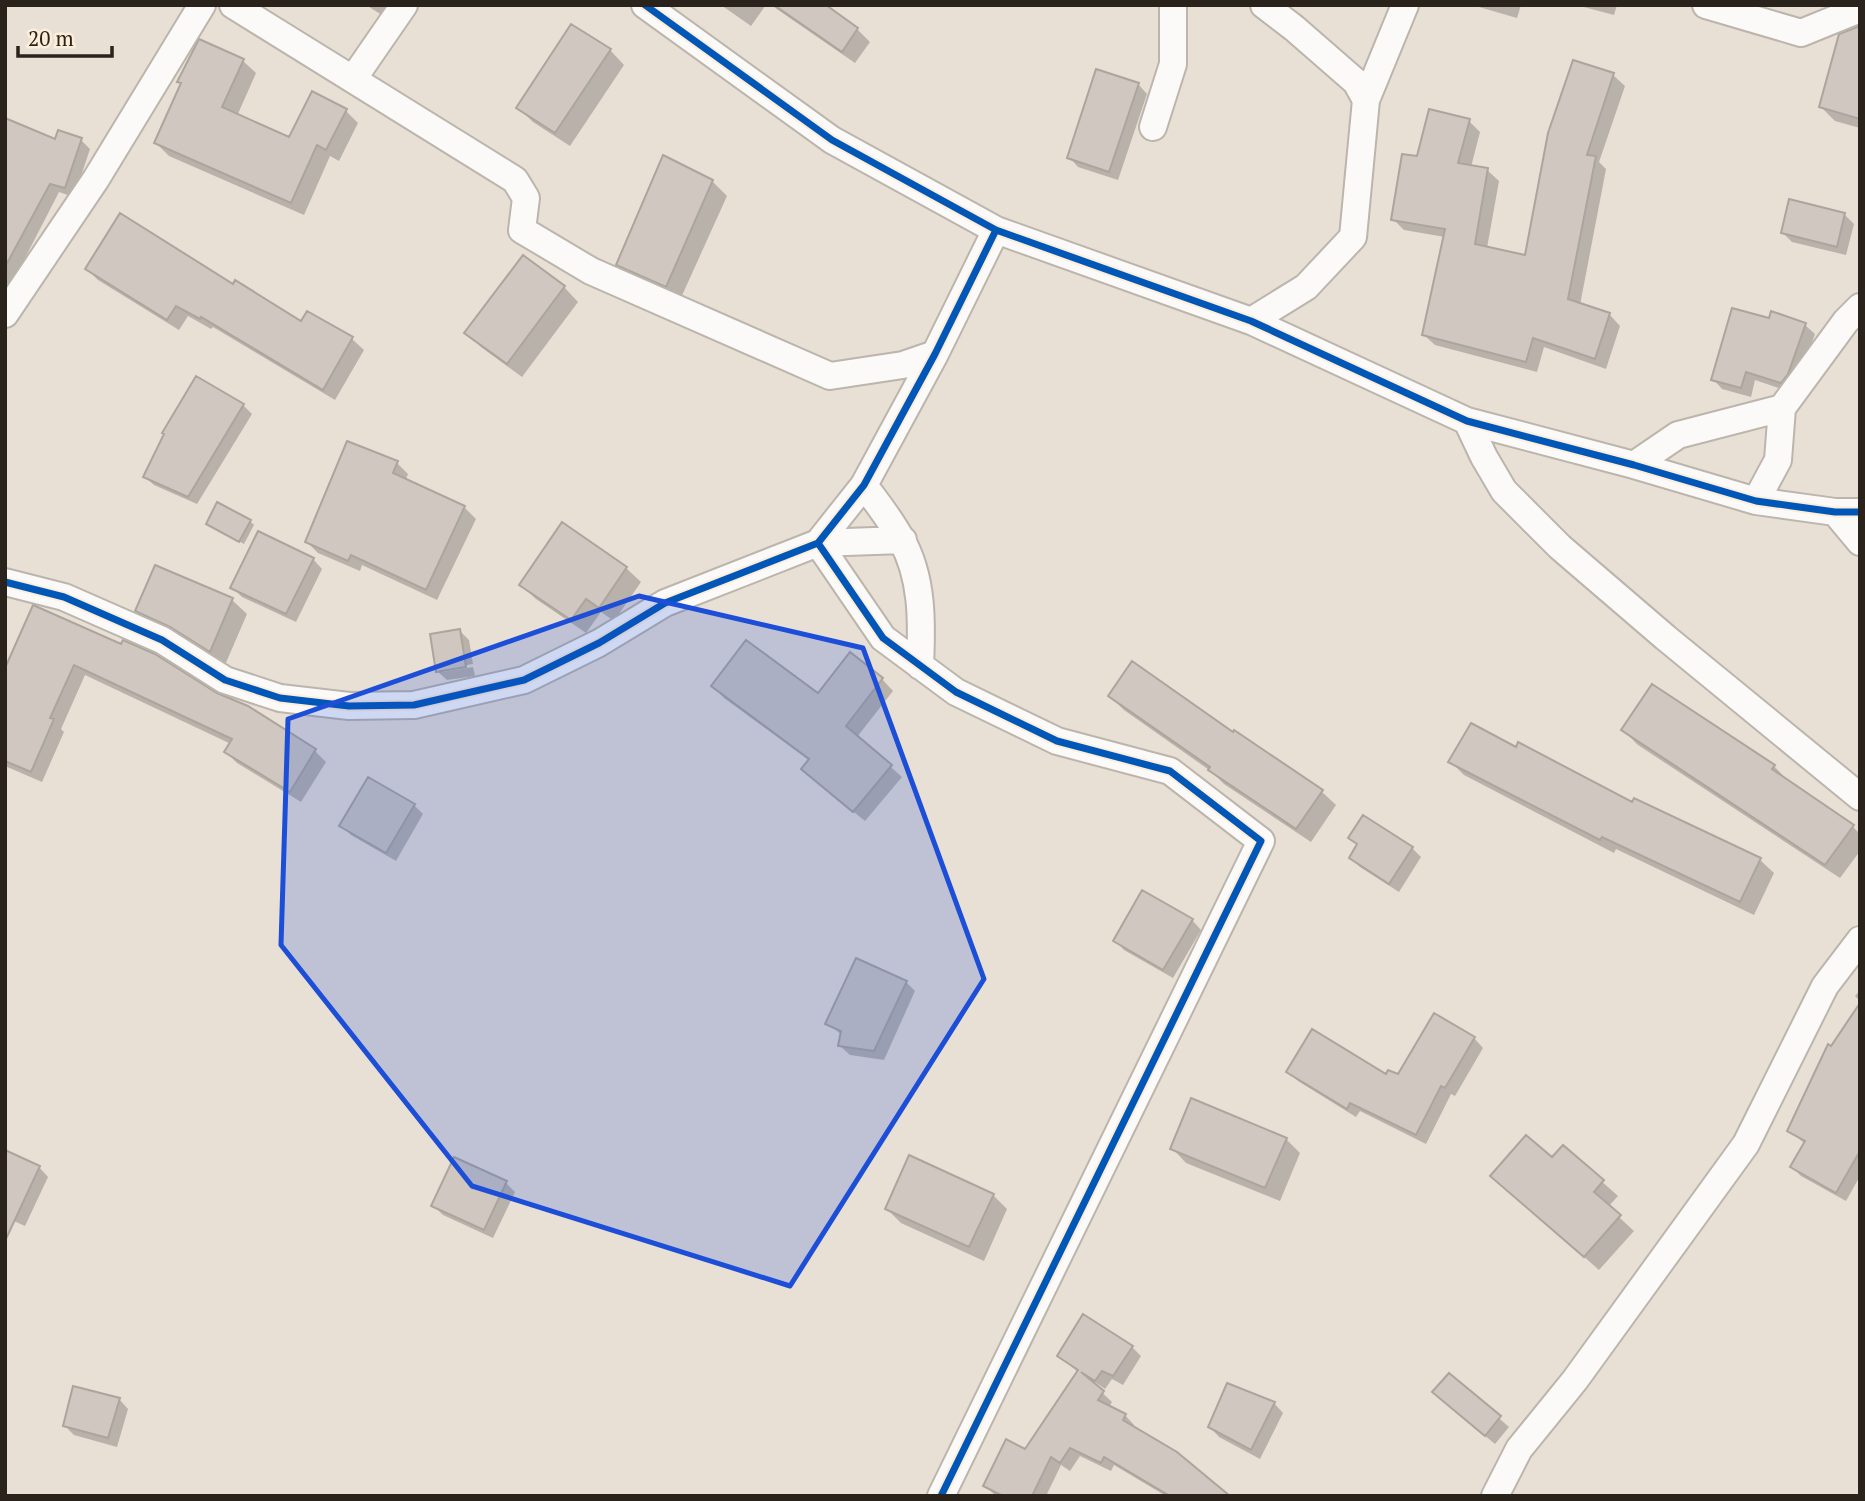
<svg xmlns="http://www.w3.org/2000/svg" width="1865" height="1501" viewBox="0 0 1865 1501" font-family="'PT Serif',serif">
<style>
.shadow{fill:#0003}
.building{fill:#cfc7c0;stroke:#aca59d;stroke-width:2}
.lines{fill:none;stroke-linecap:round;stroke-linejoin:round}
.street-casing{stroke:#bbb5ac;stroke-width:30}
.street{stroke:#fcfaf9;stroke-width:26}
.cycleway-casing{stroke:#fdeeda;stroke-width:11}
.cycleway{stroke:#0057b8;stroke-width:7}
.marked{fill:#1d4ed8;fill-opacity:0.2;stroke:#1d4ed8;stroke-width:5;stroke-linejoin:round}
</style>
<rect width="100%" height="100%" fill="#e8dfd5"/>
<path class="shadow" d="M 366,5 L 411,5 L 396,24 Z
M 721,5 L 766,5 L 751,26 Z
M 771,5 L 823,5 L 857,29 L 870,42 L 855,63 Z
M 1472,5 L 1521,5 L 1517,18 Z
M 1576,5 L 1617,5 L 1614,15 Z
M 1860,28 L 1860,128 L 1835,121 L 1821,107 Z
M 610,50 L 624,65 L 570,146 L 533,122 L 519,108 Z
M 243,61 L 256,73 L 237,116 L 290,139 L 345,110 L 358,123 L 339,161 L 330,156 L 304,215 L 169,156 L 156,143 Z
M 1613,75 L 1625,86 L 1599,162 L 1606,169 L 1580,305 L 1609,314 L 1620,326 L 1606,369 L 1544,347 L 1537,372 L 1435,345 L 1423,334 L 1445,237 L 1404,230 L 1393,219 L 1418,158 L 1469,121 L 1480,132 L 1471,167 L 1487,170 L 1499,181 L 1487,248 L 1526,257 Z
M 1138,84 L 1147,94 L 1118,180 L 1078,167 L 1069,157 Z
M 5,120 L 57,141 L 81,140 L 90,149 L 74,197 L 59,192 L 5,297 Z
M 712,181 L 727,196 L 680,300 L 632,279 L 618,264 Z
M 1844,214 L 1854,224 L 1846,255 L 1792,242 L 1783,233 Z
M 87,269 L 233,286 L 302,323 L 308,314 L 352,339 L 364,350 L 335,400 L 213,327 L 211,329 L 188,316 L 179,330 L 98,280 Z
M 564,287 L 578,302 L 522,377 L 481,347 L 467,333 Z
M 1770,320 L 1805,325 L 1815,334 L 1797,383 L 1790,392 L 1755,380 L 1751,397 L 1722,389 L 1713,379 Z
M 197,378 L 243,405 L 252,414 L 197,504 L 154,485 L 145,477 Z
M 397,463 L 408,474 L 405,481 L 464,507 L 476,519 L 437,600 L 362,565 L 360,571 L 318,553 L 307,542 Z
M 250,521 L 254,525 L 244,544 L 208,524 Z
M 313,559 L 322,569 L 296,622 L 242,597 L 232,587 Z
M 156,567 L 232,600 L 247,614 L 225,665 L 152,625 L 137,611 Z
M 626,568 L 641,582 L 614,621 L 601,612 L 586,633 L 536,599 L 521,585 Z
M 34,608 L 216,695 L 247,707 L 315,751 L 326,762 L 301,802 L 237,763 L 226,752 L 231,744 L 85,675 L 61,729 L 64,732 L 42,782 L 5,766 L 5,675 Z
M 460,631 L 469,640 L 473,664 L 443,669 L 443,672 L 473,667 L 475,676 L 447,680 L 437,671 Z
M 882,679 L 893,691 L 857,737 L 902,777 L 865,821 L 814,780 L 810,761 L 724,698 L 713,686 L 818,696 Z
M 1110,696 L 1234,735 L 1321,791 L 1336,805 L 1311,842 L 1224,784 L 1212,772 L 1124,710 Z
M 1623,730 L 1774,766 L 1788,781 L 1852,826 L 1860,834 L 1860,851 L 1840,878 L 1638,745 Z
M 1516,749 L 1633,804 L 1635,800 L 1760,860 L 1774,873 L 1754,915 L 1616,849 L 1614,853 L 1464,775 L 1450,761 Z
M 414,805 L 423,814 L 396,861 L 351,835 L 341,825 Z
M 1350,838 L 1412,848 L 1421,857 L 1399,892 L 1360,867 L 1351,858 L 1358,846 Z
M 1192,920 L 1201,930 L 1173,978 L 1124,950 L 1115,940 Z
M 906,982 L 915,991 L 884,1060 L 850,1055 L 840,1046 L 842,1035 L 828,1024 Z
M 1860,990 L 1860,1001 L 1855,996 Z
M 1860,1006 L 1860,1176 L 1846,1201 L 1801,1176 L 1792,1167 L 1805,1144 L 1789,1130 L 1832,1048 Z
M 1474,1038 L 1483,1048 L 1455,1096 L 1451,1094 L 1426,1144 L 1360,1111 L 1356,1117 L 1298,1081 L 1288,1072 L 1398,1077 Z
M 1286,1139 L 1300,1153 L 1280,1201 L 1186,1163 L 1172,1148 Z
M 1563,1147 L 1618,1196 L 1608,1207 L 1634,1231 L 1599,1270 L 1492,1176 L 1553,1159 Z
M 39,1167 L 48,1177 L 25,1226 L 5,1217 Z
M 505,1182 L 515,1192 L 493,1238 L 443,1215 L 434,1206 Z
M 993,1195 L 1007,1209 L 984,1261 L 901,1223 L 887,1209 Z
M 1132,1347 L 1141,1356 L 1123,1385 L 1112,1379 L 1105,1389 L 1095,1382 L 1093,1384 L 1112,1402 L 1109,1407 L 1125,1415 L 1134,1425 L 1132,1427 L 1228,1496 L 1166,1496 L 1114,1465 L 1111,1471 L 1080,1456 L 1070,1471 L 1061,1465 L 1046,1496 L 995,1495 L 985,1486 L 1026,1451 L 1078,1372 L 1059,1356 Z
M 1449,1375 L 1509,1427 L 1495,1444 L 1444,1402 Z
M 119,1399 L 128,1409 L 117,1447 L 74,1435 L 65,1426 Z
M 1274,1403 L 1283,1413 L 1260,1459 L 1219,1437 L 1210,1427 Z"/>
<path class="building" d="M 774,5 L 826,5 L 858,28 L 842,52 Z
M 571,24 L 611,49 L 555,133 L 516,108 Z
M 1860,26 L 1860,119 L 1819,107 L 1839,34 Z
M 199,39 L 244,59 L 222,107 L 289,137 L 312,91 L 347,109 L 326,150 L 317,145 L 291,203 L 154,143 L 181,83 L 177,82 Z
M 1573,60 L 1614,73 L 1587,155 L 1596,156 L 1568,299 L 1610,313 L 1595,359 L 1533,338 L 1526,362 L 1422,335 L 1445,229 L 1391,220 L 1402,154 L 1417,156 L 1429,109 L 1470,119 L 1458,163 L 1488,168 L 1475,244 L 1525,255 L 1548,133 Z
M 1096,69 L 1139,83 L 1109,172 L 1067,158 Z
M 5,118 L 55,139 L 58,130 L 82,138 L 65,188 L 50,184 L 5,267 Z
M 663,155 L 713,180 L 666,287 L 616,265 Z
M 1789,199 L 1845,213 L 1837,247 L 1781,233 Z
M 120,213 L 233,284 L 235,280 L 301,321 L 307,311 L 353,337 L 323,390 L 201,317 L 200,319 L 176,306 L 167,320 L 85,269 Z
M 523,255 L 565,286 L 507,364 L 464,333 Z
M 1732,308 L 1769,318 L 1771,311 L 1806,323 L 1788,374 L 1781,383 L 1746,372 L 1741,388 L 1711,380 Z
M 196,376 L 244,404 L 188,497 L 143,477 L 164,434 L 162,433 Z
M 347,441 L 398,461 L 393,473 L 465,506 L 426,590 L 351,555 L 348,561 L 305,542 Z
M 217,502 L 251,520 L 239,542 L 206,524 Z
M 562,522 L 627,567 L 599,608 L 586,599 L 571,620 L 519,585 Z
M 258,531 L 314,558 L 286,614 L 230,588 Z
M 155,565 L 233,598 L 210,652 L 170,627 L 135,611 Z
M 33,605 L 121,644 L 123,640 L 155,654 L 217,693 L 248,706 L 316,749 L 290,792 L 224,752 L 232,739 L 74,665 L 50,718 L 54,719 L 31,772 L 5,761 L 5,668 Z
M 460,629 L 466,667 L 436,672 L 430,634 Z
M 746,640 L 818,693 L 850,652 L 883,678 L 846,726 L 892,765 L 853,812 L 801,769 L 809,759 L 711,686 Z
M 1132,661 L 1233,732 L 1234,730 L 1323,790 L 1296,829 L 1208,770 L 1210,767 L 1108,696 Z
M 1652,684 L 1775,765 L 1772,769 L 1854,825 L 1825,865 L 1621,730 Z
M 1471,723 L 1516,747 L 1518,742 L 1632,802 L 1634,798 L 1761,858 L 1740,902 L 1602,837 L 1600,840 L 1448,762 Z
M 368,777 L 415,804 L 386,853 L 339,826 Z
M 1363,815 L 1413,847 L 1389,884 L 1349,858 L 1357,844 L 1348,838 Z
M 1142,890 L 1193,919 L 1163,970 L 1113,941 Z
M 856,958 L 907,981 L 874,1051 L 838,1046 L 841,1031 L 825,1024 Z
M 1860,1003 L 1860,1151 L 1836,1193 L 1790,1167 L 1805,1141 L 1787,1131 L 1828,1044 L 1831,1046 Z
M 1434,1013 L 1475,1037 L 1445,1088 L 1441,1086 L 1416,1135 L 1350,1103 L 1347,1109 L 1286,1072 L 1312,1029 L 1386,1074 L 1388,1070 L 1398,1074 Z
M 1191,1098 L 1287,1138 L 1265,1188 L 1170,1149 Z
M 1526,1135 L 1552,1157 L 1563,1145 L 1604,1180 L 1594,1192 L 1621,1215 L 1584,1257 L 1490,1176 Z
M 5,1150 L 40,1166 L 5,1241 Z
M 909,1155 L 994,1194 L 969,1247 L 885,1209 Z
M 454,1157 L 507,1181 L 484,1230 L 431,1206 Z
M 1083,1314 L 1133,1346 L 1113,1376 L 1102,1371 L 1095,1381 L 1081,1372 L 1104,1391 L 1098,1400 L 1126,1414 L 1123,1420 L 1177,1452 L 1230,1496 L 1170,1496 L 1104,1457 L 1101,1463 L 1070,1448 L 1060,1463 L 1051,1457 L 1032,1496 L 1003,1496 L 983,1486 L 1006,1439 L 1025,1449 L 1078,1370 L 1057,1356 Z
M 1449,1373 L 1501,1416 L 1485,1436 L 1432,1392 Z
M 1227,1383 L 1275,1402 L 1251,1450 L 1208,1427 Z
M 73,1386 L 120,1398 L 108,1438 L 63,1426 Z"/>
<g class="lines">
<defs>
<path id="street" d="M 233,5 L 515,180 L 526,198 L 522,230 L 591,271 L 830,376 L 903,365 L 935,354
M 645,5 L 832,140 L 996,230 L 1251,321 L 1467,421 L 1634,465 L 1756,501 L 1835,512 L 1860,512
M 1264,5 L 1294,28 L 1356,82 L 1366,100
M 1706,5 L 1801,33 L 1860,9
M 353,79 L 404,5
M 1153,127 L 1173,64 L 1173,5
M 5,314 L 96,179 L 202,5
M 1251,321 L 1306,287 L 1353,237 L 1366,100 L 1405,5
M 1467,421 L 1484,457 L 1504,491 L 1560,547 L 1666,638 L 1860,797
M 1634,465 L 1678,435 L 1782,408
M 864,485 C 877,503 891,520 901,539 C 923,577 922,623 920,666
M 1756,501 L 1778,460 L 1782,408 L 1846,321 L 1860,307
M 1835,512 L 1860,542
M 818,543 L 883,638 L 956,692 L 1057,741 L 1170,771 L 1261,841 L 941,1496
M 818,543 L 903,540
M 5,582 L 64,597 L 162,640 L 225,680 L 280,698 L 349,706 L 414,705 L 524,680 L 599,643 L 665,603 L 818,543 L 864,485 L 935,354 L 996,230
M 1495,1496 L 1519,1449 L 1575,1380 L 1746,1144 L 1825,986 L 1860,940"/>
</defs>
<use href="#street" class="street-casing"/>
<use href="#street" class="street"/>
<defs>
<path id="cycleway" d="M 645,5 L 832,140 L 996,230 L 1251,321 L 1467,421 L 1634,465 L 1756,501 L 1835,512 L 1860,512
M 818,543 L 883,638 L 956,692 L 1057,741 L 1170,771 L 1261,841 L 941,1496
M 5,582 L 64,597 L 162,640 L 225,680 L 280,698 L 349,706 L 414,705 L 524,680 L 599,643 L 665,603 L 818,543 L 864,485 L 935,354 L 996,230"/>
</defs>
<use href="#cycleway" class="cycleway-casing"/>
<use href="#cycleway" class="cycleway"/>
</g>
<path class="marked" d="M 639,596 L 863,648 L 984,979 L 790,1286 L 472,1186 L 281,945 L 288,719 Z"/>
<rect width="1865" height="1501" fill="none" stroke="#29231c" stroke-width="14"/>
<path d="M18 46v10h94v-10" fill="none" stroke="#29231c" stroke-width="3.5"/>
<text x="28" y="46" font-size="21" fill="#29231c" stroke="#fdeeda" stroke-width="5" paint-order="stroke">20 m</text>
</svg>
